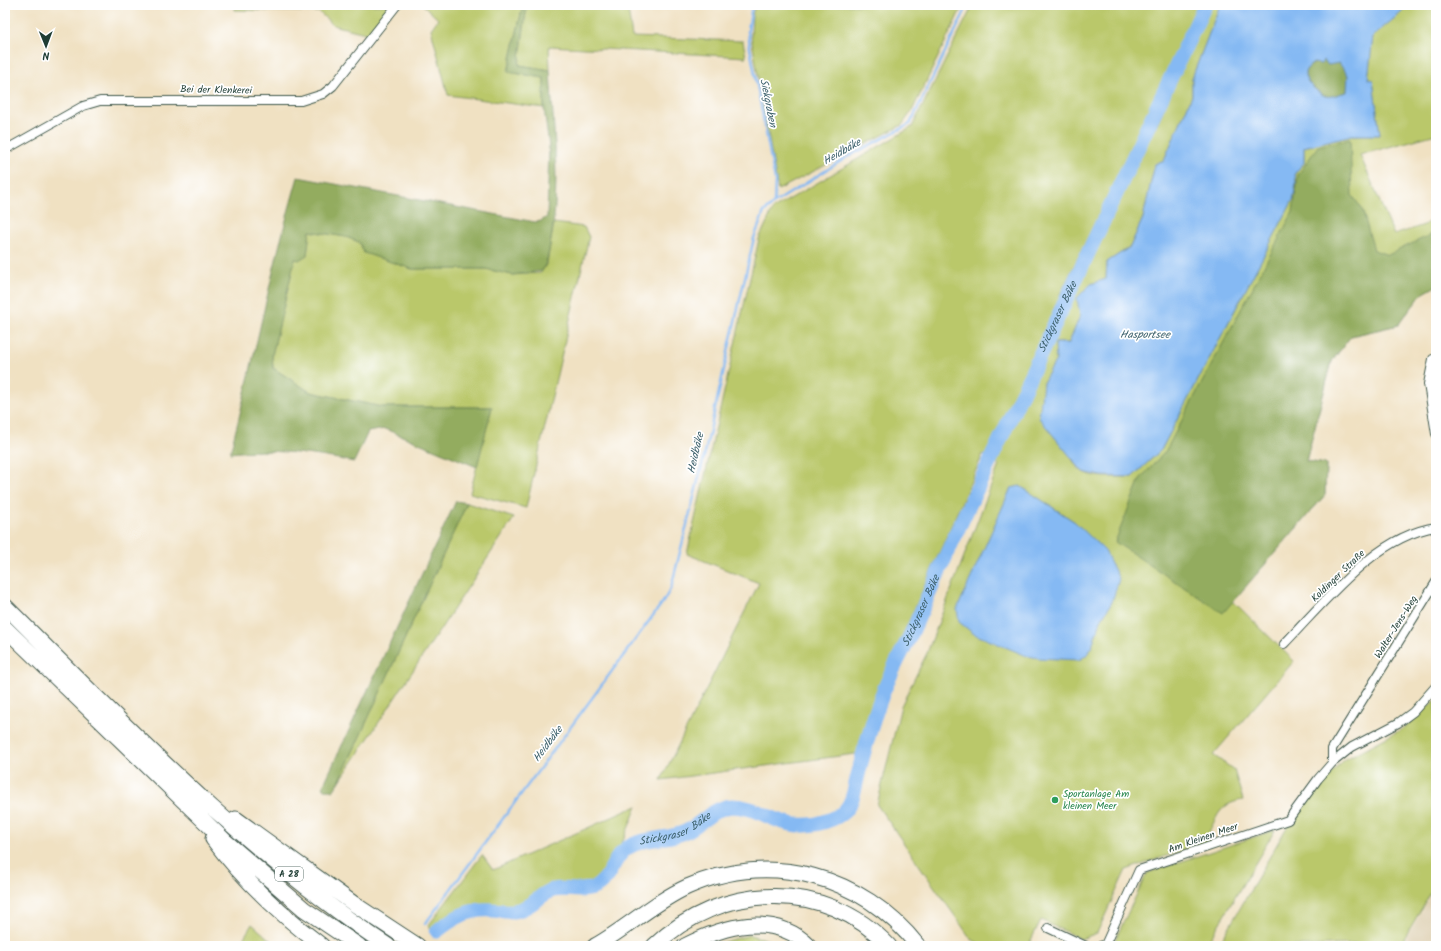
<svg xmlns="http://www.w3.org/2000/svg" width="1441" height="951" viewBox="0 0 1441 951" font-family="Kalam,sans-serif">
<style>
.built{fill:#ded0b2}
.green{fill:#bac86a;stroke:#6c824f;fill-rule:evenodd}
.forest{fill:#93ac5e;stroke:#597449}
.water{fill:#85b9f3;stroke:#527b94;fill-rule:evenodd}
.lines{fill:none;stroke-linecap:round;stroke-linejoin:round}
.stream{stroke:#85b9f3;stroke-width:2.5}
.river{stroke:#85b9f3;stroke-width:15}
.minor-casing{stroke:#3e5649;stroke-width:10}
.motorway-casing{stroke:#3e5649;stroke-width:17}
.minor{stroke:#fff;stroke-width:8}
.motorway{stroke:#fff;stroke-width:15}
.leisure-dot{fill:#2e9e5b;stroke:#fff;stroke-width:1.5}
.labels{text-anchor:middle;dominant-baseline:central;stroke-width:3.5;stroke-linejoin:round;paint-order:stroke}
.shield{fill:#fff;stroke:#627771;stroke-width:1}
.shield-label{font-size:9px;font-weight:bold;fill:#1f3d34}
.street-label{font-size:10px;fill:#1f3d34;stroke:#fff}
.leisure-label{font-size:10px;fill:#27864d;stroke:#fff;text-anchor:start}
.water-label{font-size:11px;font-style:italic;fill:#3e626d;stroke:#fff}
</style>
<rect width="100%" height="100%" fill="#fff"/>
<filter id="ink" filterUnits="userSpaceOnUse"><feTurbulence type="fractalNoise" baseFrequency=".025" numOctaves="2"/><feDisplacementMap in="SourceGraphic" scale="8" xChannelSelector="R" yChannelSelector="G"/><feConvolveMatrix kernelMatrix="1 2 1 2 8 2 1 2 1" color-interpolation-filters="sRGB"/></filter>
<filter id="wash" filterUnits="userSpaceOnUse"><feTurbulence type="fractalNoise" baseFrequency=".012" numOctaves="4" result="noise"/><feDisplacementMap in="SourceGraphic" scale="16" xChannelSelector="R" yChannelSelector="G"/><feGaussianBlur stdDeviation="0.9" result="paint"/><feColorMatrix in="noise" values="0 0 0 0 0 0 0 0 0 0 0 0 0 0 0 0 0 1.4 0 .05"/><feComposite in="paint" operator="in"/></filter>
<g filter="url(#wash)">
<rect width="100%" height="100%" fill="#f0e1c2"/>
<path class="built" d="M 1436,887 L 1436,946 L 1338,946 L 1403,943 Z"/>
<path class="green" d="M 235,5 L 393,5 L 369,34 L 333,25 L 319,12 L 235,10 Z
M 423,5 L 523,5 L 508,72 L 544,78 L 544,108 L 448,95 L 431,29 L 438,19 Z
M 527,5 L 574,5 L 628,9 L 632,37 L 743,41 L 746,57 L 549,46 L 550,70 L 519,65 Z
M 755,5 L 963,5 L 912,111 L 902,125 L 778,190 L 751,36 L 752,15 Z
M 973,5 L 1200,5 L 1060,295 L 1156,126 L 1211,5 L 1220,5 L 1192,78 L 1192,96 L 1164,160 L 1155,164 L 1143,218 L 1130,247 L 1107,262 L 1106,279 L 1091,284 L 1078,298 L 1080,316 L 1069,343 L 1055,343 L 1056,360 L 1043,383 C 1050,402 1066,462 1083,472 C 1096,479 1117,477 1132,477 L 1161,450 L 1293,200 L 1296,183 L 1295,173 L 1304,163 L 1304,147 L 1352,135 L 1380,135 L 1373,81 L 1368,79 L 1373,35 L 1402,12 L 1406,5 L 1436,5 L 1436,134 L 1360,155 L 1394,235 L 1424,225 L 1436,216 L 1436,286 L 1422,294 L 1398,325 L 1351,336 L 1332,361 L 1306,461 L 1326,464 L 1325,495 L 1233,601 L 1294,661 L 1213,755 L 1234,770 L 1243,800 C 1218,804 1218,816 1207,836 L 1209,841 L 1126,870 L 1097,933 L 1081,939 L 1041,920 L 1028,946 L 984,946 L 971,939 L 877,805 L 901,706 L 927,653 L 999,465 L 983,454 L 875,698 L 862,753 L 661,780 L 759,583 L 687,554 L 759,239 L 773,209 L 912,127 ZM 1020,486 L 1075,522 L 1112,602 L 1102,618 L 1089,653 L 1079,660 L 1059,658 Z
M 554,223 L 584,227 L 589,237 L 526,508 L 470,493 L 492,407 L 382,407 L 310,392 L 273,368 L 272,355 L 295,259 L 307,255 L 310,231 L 346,237 L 359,242 L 365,253 L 412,269 L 486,269 L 512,275 L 541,273 L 547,263 Z
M 467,503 L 514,518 L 338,784 Z
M 1436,700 L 1436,884 L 1402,942 L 1309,946 L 1224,946 L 1220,943 L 1288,825 L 1342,761 L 1404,728 Z
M 637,806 C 629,826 613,872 595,883 C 583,890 571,885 559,887 C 542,888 532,901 517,906 C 505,909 493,903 481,904 C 465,905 444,918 434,930 L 428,926 L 482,855 L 493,870 Z
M 1275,830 L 1206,946 L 1112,946 L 1147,873 Z
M 252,924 L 277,946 L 239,946 Z
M 750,935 L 790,946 L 707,946 Z"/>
<path class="forest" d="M 523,5 L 527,5 L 519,65 L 550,70 C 553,126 561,183 551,239 C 549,250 548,261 542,271 L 512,275 L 486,269 L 412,269 L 364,253 L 359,242 L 346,237 L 310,231 L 307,255 L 299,260 L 295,259 L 272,355 L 273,368 L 310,392 L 382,407 L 492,407 L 477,467 L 385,429 L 368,432 L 354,462 C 313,454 272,448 230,453 C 254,362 271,268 298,177 L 535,222 L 541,221 L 547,217 L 549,147 L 544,108 L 544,78 L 508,72 Z
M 1324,60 L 1328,65 L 1339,62 L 1348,75 L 1347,92 C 1341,93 1332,98 1326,96 C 1320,95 1317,90 1313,87 C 1297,72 1307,65 1324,60 Z
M 1350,139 L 1352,195 L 1362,209 L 1374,250 L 1388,255 L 1436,232 L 1436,286 L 1422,294 L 1398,325 L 1351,336 L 1332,361 L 1306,461 L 1326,464 L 1325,495 L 1223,613 L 1115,542 L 1140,479 L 1165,452 L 1293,212 L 1298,175 L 1318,146 Z
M 456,501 L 467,503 L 338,784 L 333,791 L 322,788 Z"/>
<path class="water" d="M 1220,5 L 1406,5 L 1402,12 L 1373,36 L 1368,79 L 1373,80 L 1380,135 L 1352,135 L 1304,147 L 1304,163 L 1295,173 L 1296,183 L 1293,200 L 1161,450 L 1132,477 L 1102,476 L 1083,472 L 1039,418 L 1043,383 L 1056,360 L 1055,343 L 1069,343 L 1080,316 L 1077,298 L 1091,284 L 1106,279 L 1107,262 L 1130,247 L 1143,218 L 1155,164 L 1164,160 L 1192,96 L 1192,78 ZM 1324,60 L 1328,65 L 1339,63 L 1348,75 L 1347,92 C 1341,93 1331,98 1325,96 C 1319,94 1303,80 1305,73 C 1305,69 1310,66 1313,63 L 1321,64 Z
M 1020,486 L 1075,522 L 1105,551 L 1119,579 L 1112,602 L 1102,618 L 1089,653 L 1079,660 L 1038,658 L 1027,656 L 974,634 L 959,622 L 957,609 L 1011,488 Z"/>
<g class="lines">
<path class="stream" d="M 752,5 L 748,31 L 750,48 L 775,181 L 774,203
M 425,924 L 663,602 L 671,588 L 703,461 L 754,238 L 764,212 L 774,203 L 849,156 L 910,124 L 968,5"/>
<path class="river" id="s1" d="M 437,931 C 453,918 470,908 492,910 C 500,910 510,913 518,910 C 532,907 540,894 553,890 C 567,887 580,893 593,888 C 610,882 612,858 627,848 C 644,837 667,840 685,832 C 700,825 714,807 732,806 C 762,806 779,831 816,824 C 825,822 833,820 841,814 C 852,806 854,792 857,779 C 864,750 872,722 882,695 C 890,674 901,654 911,634 C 927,599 942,564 958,529 C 1040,354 1123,180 1205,5"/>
</g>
</g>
<g filter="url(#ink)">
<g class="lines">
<defs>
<path id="minor" d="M 5,150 L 83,106 L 100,101 L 301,101 L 323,94 L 333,86 L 397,5
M 1433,359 L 1428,384 L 1436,434
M 1284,644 C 1325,602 1375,536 1436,527
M 1332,763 L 1332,749 L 1436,582
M 1048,928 L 1086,946
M 1100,946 L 1105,945 L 1139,870 L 1288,820 L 1318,779 L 1332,763 L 1352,747 L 1398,723 L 1413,712 L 1436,686"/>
<path id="motorway" d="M 5,606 C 126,726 245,852 388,946
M 5,628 L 225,841 L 304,909 L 359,946
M 236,819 L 354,904 L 418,946
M 213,839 C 244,881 281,915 322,946
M 595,946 C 627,928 654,902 687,887 C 770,850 862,875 918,946
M 654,946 C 720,883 824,877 889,946
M 685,946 C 723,926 774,911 809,946"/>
</defs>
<use href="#minor" class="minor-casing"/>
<use href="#motorway" class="motorway-casing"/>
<use href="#minor" class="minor"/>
<use href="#motorway" class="motorway"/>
</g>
</g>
<circle class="leisure-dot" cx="1055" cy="800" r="4"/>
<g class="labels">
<rect class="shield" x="275" y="867" width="28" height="14" rx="3"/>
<g class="shield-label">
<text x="289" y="874">A 28</text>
</g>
<g class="street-label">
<text transform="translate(216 90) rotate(1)">Bei der Klenkerei</text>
<text transform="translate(1338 576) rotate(-44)">Koldinger Straße</text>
<text transform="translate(1396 627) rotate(-58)">Walter-Jens-Weg</text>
<text transform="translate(1203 838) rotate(-19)">Am Kleinen Meer</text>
</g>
<g class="leisure-label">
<text x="1063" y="794">Sportanlage Am<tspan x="1063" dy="12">kleinen Meer</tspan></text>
</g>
<g class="water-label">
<text transform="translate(768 103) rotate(79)">Siekgraben</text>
<text transform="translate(842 152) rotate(-30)">Heidbäke</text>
<text stroke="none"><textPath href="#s1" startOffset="994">Stickgraser Bäke</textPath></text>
<text x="1145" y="335">Hasportsee</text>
<text transform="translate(696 453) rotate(-77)">Heidbäke</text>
<text stroke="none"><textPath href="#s1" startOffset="670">Stickgraser Bäke</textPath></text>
<text transform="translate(548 744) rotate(-53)">Heidbäke</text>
<text stroke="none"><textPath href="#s1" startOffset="273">Stickgraser Bäke</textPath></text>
</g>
</g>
<rect width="1441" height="951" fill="none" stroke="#fff" stroke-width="20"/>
<g transform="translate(46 46) rotate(179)" stroke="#ffffff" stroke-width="3" paint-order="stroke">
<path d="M0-3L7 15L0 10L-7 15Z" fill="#1f3d34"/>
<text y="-6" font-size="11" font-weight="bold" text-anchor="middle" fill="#1f3d34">N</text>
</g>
</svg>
